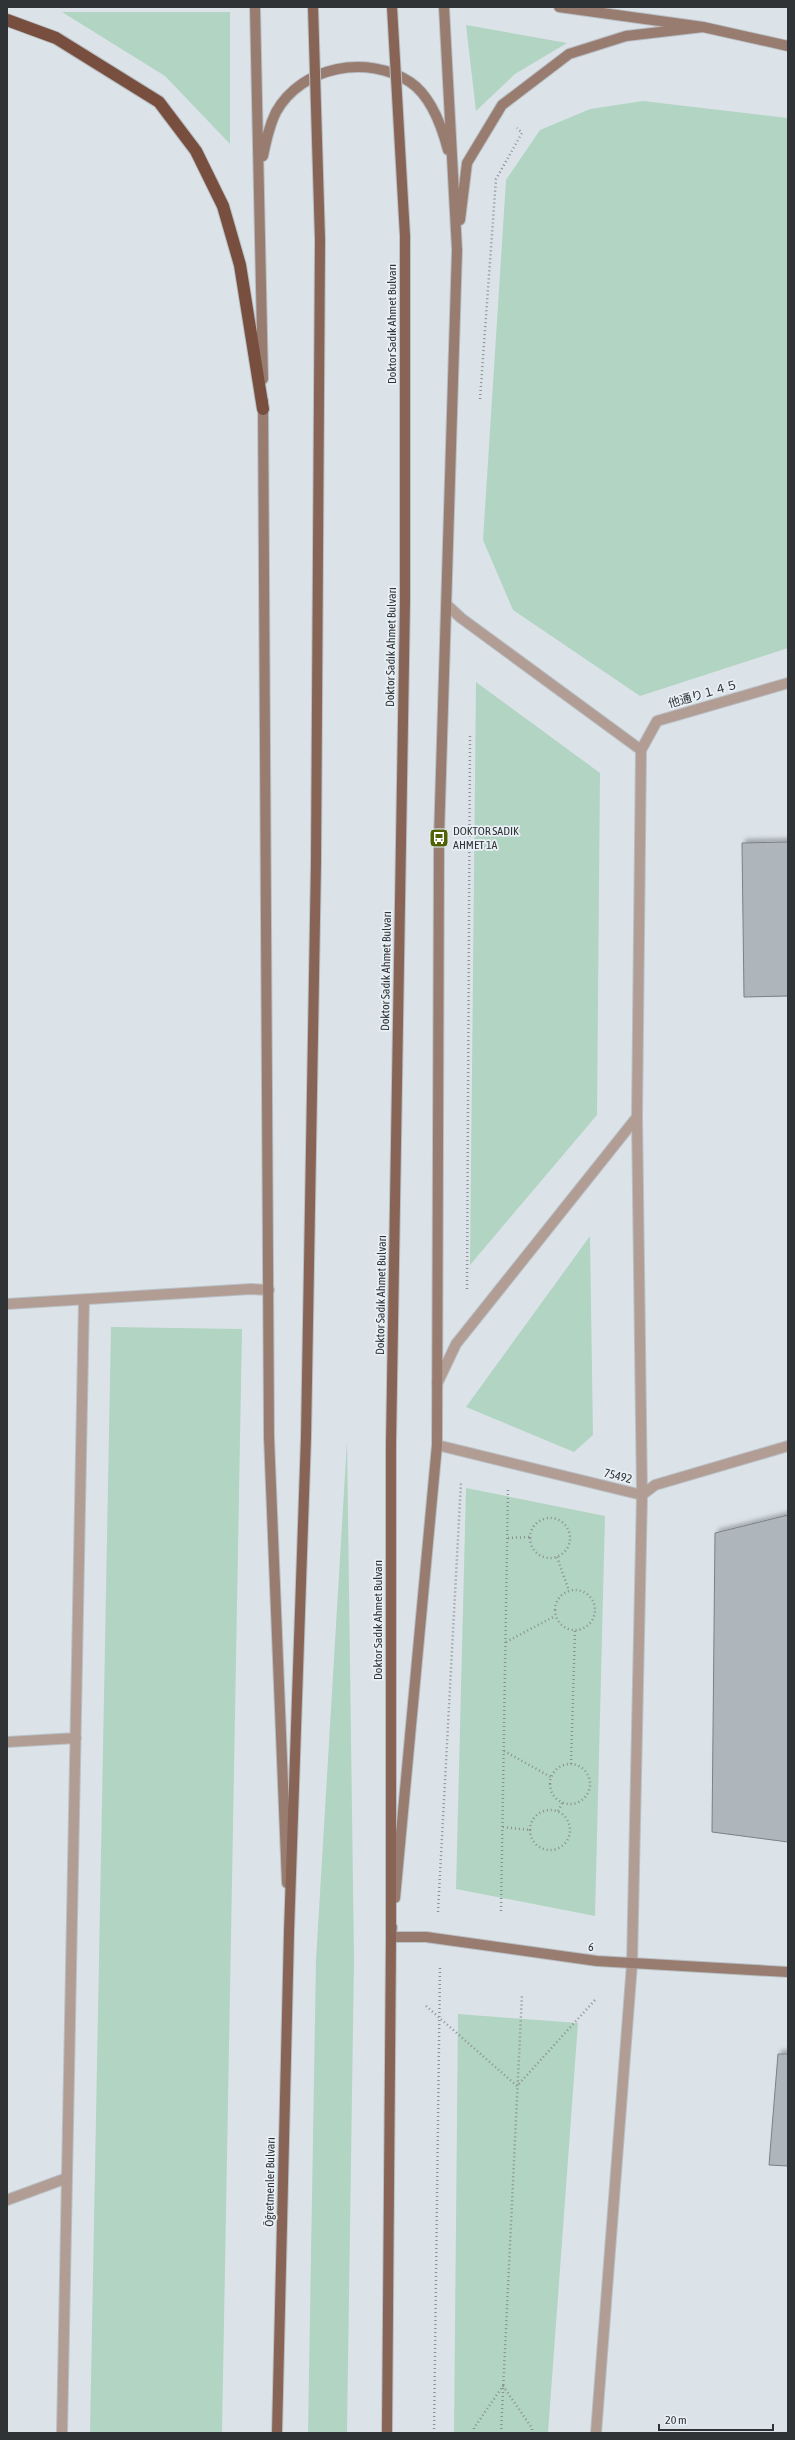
<svg xmlns="http://www.w3.org/2000/svg" width="795" height="2440" viewBox="0 0 795 2440" font-family="'Asap Condensed','Noto Sans SC','Noto Sans JP',sans-serif">
<style>
.green{fill:#b2d4c2}
.building{fill:#aeb6bc;stroke:#7a8187;filter:url(#shadow)}
.lines{fill:none;stroke-linecap:round;stroke-linejoin:round}
.lane-casing{stroke:#b9c0c5;stroke-width:12}
.street-casing{stroke:#b9c0c5;stroke-width:12}
.secondary-casing{stroke:#b9c0c5;stroke-width:12}
.primary-casing{stroke:#b9c0c5;stroke-width:12}
.highway-casing{stroke:#b9c0c5;stroke-width:14}
.path{stroke:#8b9094;stroke-width:2.5;stroke-dasharray:1 3;stroke-linecap:butt}
.lane{stroke:#b29d95;stroke-width:10}
.street{stroke:#b29d95;stroke-width:10}
.secondary{stroke:#997c70;stroke-width:10}
.primary{stroke:#886456;stroke-width:10}
.highway{stroke:#784f3f;stroke-width:12}
.primary-bridge-casing{stroke:#b9c0c5;stroke-width:12;stroke-linecap:butt}
.primary-bridge{stroke:#886456;stroke-width:10}
.labels{text-anchor:middle;dominant-baseline:central;stroke-width:3.5;stroke-linejoin:round;paint-order:stroke}
.street-label{font-size:12px;fill:#303335;stroke:#e8f0f6}
.poi-label{font-size:12px;fill:#303335;stroke:#e8f0f6;text-anchor:start}
</style>
<defs>
<filter id="shadow"><feDropShadow dx="3.5" dy="-3.5" stdDeviation="2" flood-color="#0004"/></filter>
</defs>
<rect width="100%" height="100%" fill="#dbe3e9"/>
<path class="green" d="M 62,12 L 230,12 L 230,144 L 165,76 Z
M 466,25 L 567,43 L 515,74 L 476,111 Z
M 643,101 L 788,118 L 788,648 L 640,696 L 513,610 L 483,540 L 506,180 L 540,130 L 590,109 Z
M 476,682 L 600,773 L 597,1115 L 470,1265 Z
M 590,1236 L 593,1435 L 574,1452 L 466,1407 Z
M 111,1327 L 242,1329 L 222,2433 L 90,2433 Z
M 347,1441 L 354,1959 L 347,2433 L 308,2433 L 316,1960 Z
M 466,1488 L 605,1516 L 595,1916 L 456,1889 Z
M 458,2014 L 578,2023 L 548,2433 L 454,2433 Z"/>
<path class="building" d="M 788,842 L 788,996 L 744,997 L 742,843 Z
M 788,1515 L 788,1842 L 712,1832 L 715,1533 Z
M 778,2054 L 788,2054 L 788,2166 L 769,2165 Z"/>
<g class="lines">
<defs>
<path id="lane" d="M 437,1384 L 456,1344 L 637,1117 L 641,750 L 461,618 L 447,605"/>
<path id="street" d="M 641,750 L 657,721 L 788,683
M 7,1304 L 251,1289 L 269,1290
M 437,1445 L 642,1495 L 655,1485 L 788,1446
M 7,1742 L 76,1738
M 7,2200 L 67,2178
M 62,2433 L 84,1300
M 596,2433 L 632,1964 L 642,1495 L 637,1117"/>
<path id="secondary" d="M 255,7 L 263,379
M 559,7 L 703,27 L 788,46
M 263,156 C 266,141 269,126 276,112 C 302,66 367,54 410,82 C 431,96 442,127 448,150
M 460,220 L 467,163 L 502,105 L 569,54 L 626,36 L 703,27
M 263,401 L 269,1437 L 287,1883
M 395,1898 L 437,1445 L 439,838 L 457,250 L 444,7
M 392,1927 L 391,1937 L 426,1937 L 597,1961 L 788,1972"/>
<path id="primary" d="M 277,2433 L 289,1932 L 306,1437 L 316,862 L 320,240
M 387,2433 L 391,1937 L 391,1444 L 405,601 L 405,236"/>
<path id="highway" d="M 7,20 L 56,38 L 159,102 L 196,151 L 223,206 L 240,265 L 263,409"/>
</defs>
<use href="#lane" class="lane-casing"/>
<use href="#street" class="street-casing"/>
<use href="#secondary" class="secondary-casing"/>
<use href="#primary" class="primary-casing"/>
<use href="#highway" class="highway-casing"/>
<path class="path" d="M 480,399 L 496,179 L 522,133 L 517,128
M 467,1289 L 470,736
M530 1538a20 20 0 1 1 40 0a20 20 0 1 1-40 0Z
M 508,1538 L 529,1537
M 557,1557 L 569,1591
M555 1610a20 20 0 1 1 40 0a20 20 0 1 1-40 0Z
M 506,1642 L 555,1616
M 504,1751 L 551,1777
M 571,1764 L 575,1630
M550 1784a20 20 0 1 1 40 0a20 20 0 1 1-40 0Z
M530 1830a20 20 0 1 1 40 0a20 20 0 1 1-40 0Z
M 558,1811 L 563,1802
M 503,1827 L 530,1830
M 501,1911 L 508,1488
M 438,1912 L 461,1482
M 426,2006 L 517,2086 L 595,2000
M 434,2433 L 440,1965
M 474,2433 L 474,2428 L 503,2386 L 532,2428 L 532,2433
M 501,2433 L 522,1994"/>
<use href="#lane" class="lane"/>
<use href="#street" class="street"/>
<use href="#secondary" class="secondary"/>
<use href="#primary" class="primary"/>
<use href="#highway" class="highway"/>
<defs>
<path id="primary-bridge" d="M 313,7 L 320,240
M 392,7 L 405,236"/>
</defs>
<use href="#primary-bridge" class="primary-bridge-casing"/>
<use href="#primary-bridge" class="primary-bridge"/>
</g>
<defs>
<symbol id="bus-square" viewBox="-11 -11 22 22"><rect x="-9" y="-9" width="18" height="18" rx="4" fill="#516106" stroke="#e8f0f6"/><path d="M-5-6H5V4H4V6H2V4H-2V6H-4V4H-5ZM-3.5-4V0h7V-4ZM-3.5 1.2v1.5H-2V1.2ZM2 1.2v1.5H3.5V1.2Z" fill="#fff"/></symbol>
</defs>
<g fill-rule="evenodd">
<use href="#bus-square" x="428" y="827" width="22" height="22"/>
</g>
<g class="labels">
<g class="street-label">
<text transform="translate(392 324) rotate(-90)">Doktor Sadık Ahmet Bulvarı</text>
<text transform="translate(391 647) rotate(-89)">Doktor Sadık Ahmet Bulvarı</text>
<text transform="translate(703 694) rotate(-16)">他通り１４５</text>
<text transform="translate(386 971) rotate(-89)">Doktor Sadık Ahmet Bulvarı</text>
<text transform="translate(381 1295) rotate(-89)">Doktor Sadık Ahmet Bulvarı</text>
<text transform="translate(618 1476) rotate(14)">75492</text>
<text transform="translate(378 1620) rotate(-90)">Doktor Sadık Ahmet Bulvarı</text>
<text transform="translate(591 1947) rotate(8)">6</text>
<text transform="translate(270 2182) rotate(-89)">Öğretmenler Bulvarı</text>
</g>
<g class="poi-label">
<text x="453" y="831">DOKTOR SADIK<tspan x="453" dy="14">AHMET 1A</tspan></text>
</g>
</g>
<rect width="795" height="2440" fill="none" stroke="#303335" stroke-width="16"/>
<path d="M659 2424v6h114v-6" fill="none" stroke="#303335" stroke-width="2"/>
<text x="665" y="2424" font-size="12" fill="#303335" stroke="#e8f0f6" stroke-width="3" paint-order="stroke">20 m</text>
</svg>
